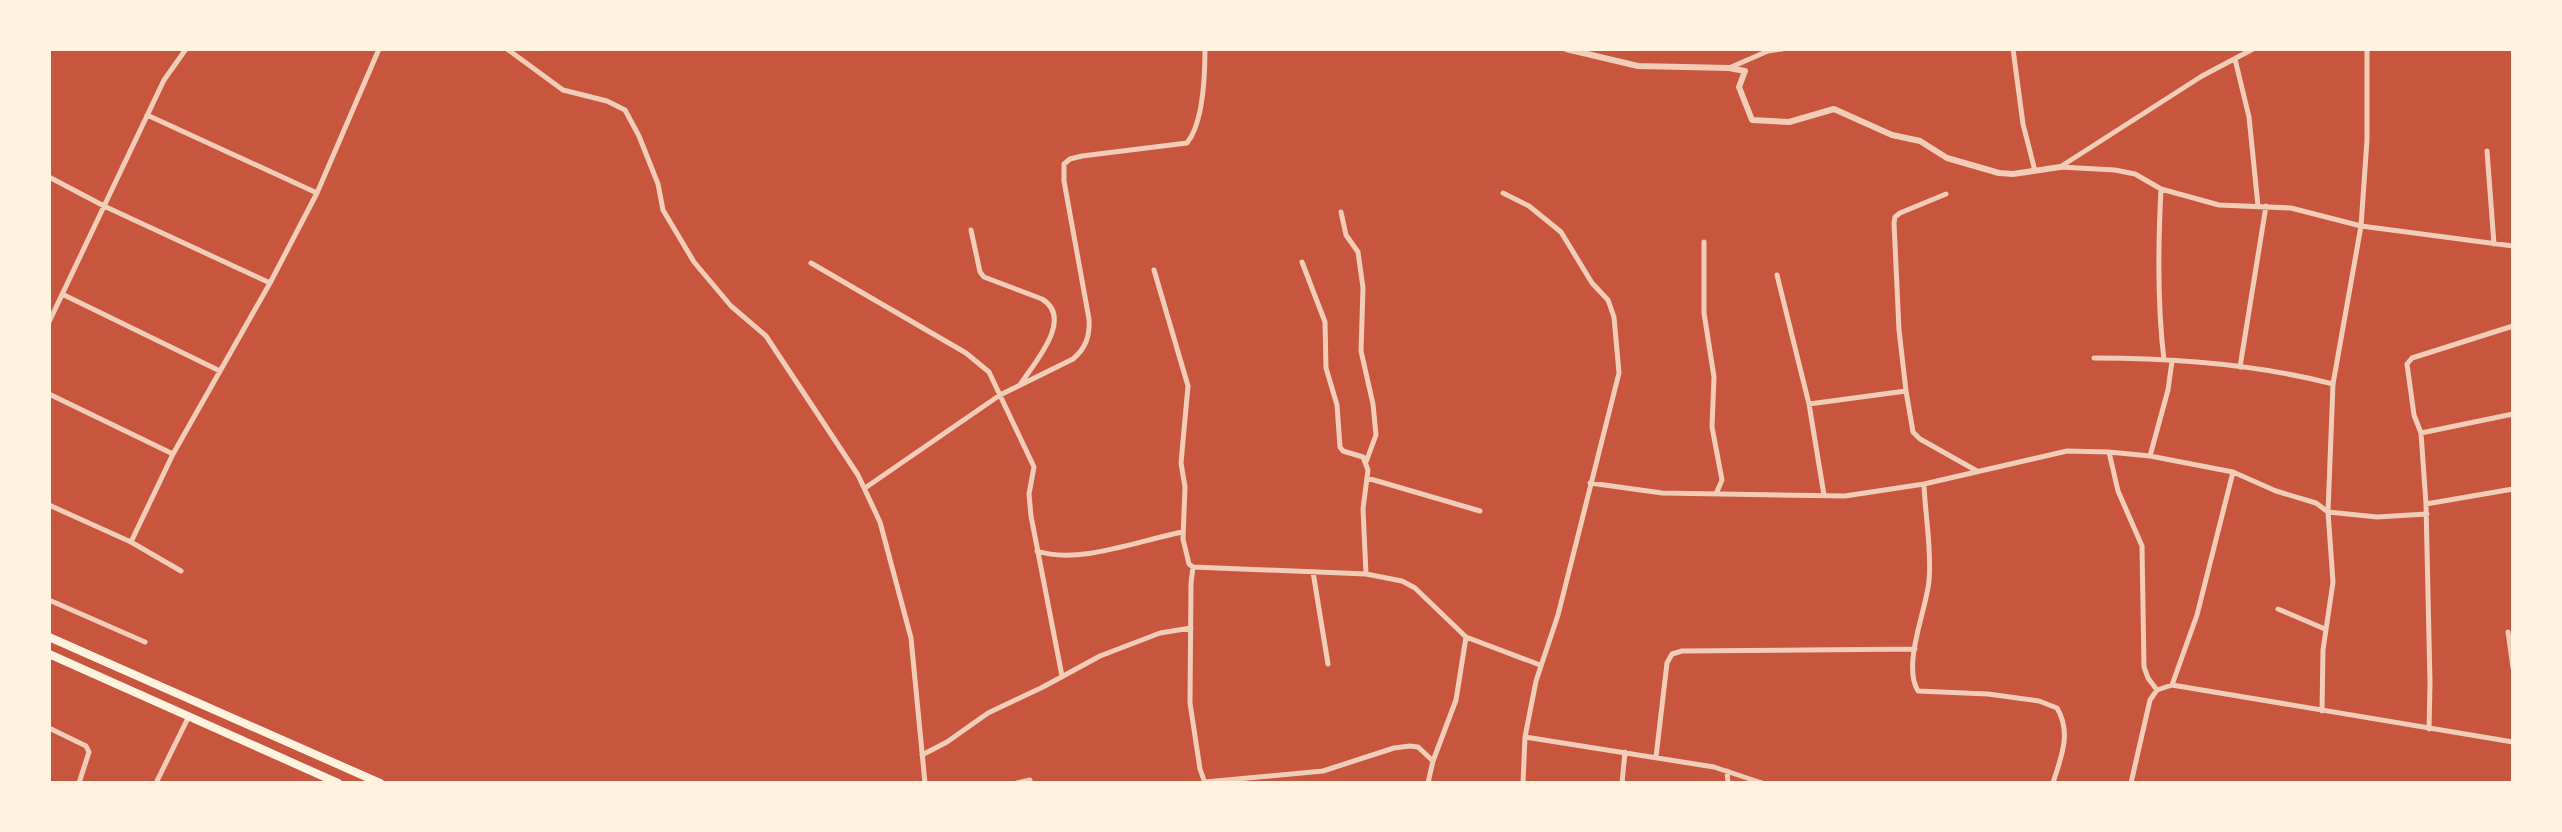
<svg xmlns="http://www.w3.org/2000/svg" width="2562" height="832" viewBox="0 0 2562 832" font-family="Jost,sans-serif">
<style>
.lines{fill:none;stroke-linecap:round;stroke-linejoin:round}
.minor{stroke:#f1ccb7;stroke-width:5}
.tertiary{stroke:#f1ccb7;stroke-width:6}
.primary{stroke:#fff3e0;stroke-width:8}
</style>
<rect width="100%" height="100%" fill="#c8553d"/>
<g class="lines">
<path class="minor" d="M 507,49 L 563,90 L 607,101 L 625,110 L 639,136 L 658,184 L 663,210 L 694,262 L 731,306 L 766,336 L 858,475 L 880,522 L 911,638 L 925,783
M 2013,49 L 2023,124 L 2035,171
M 2235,59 L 2249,117 L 2258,206
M 1729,68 L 1768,51 L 1782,49
M 147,115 L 317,193
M 2487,151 L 2494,244
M 2060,167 L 2115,170 L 2135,174 L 2161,189 L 2219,205 L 2291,208 L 2361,226 L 2513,246
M 2060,167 L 2202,76 L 2253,49
M 49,177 L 104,206 L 270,283
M 2161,189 C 2158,246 2157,303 2164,360
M 1503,193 L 1529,206 L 1561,232 L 1592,283 L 1608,300 L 1614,317 L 1619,373 L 1558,615 L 1536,681 L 1525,737 L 1523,783
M 1946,194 L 1900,213 L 1895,217 L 1894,223 L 1899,330 L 1906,391 L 1913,432 L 1920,439 L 1977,471
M 1341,212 L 1346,235 L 1358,252 L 1363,288 L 1361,351 L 1373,404 L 1376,435 L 1366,462
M 971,230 L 980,272 L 984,277 L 1042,299 C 1075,319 1033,364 1020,385
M 1704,242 L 1704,313 L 1714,377 L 1712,427 L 1722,480 L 1716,494
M 1302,262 L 1325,322 L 1326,368 L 1337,405 L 1340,447 L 1343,451 L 1363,457 L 1368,470 L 1363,509 L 1366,574 L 1402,581 L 1415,588 L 1466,637 L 1540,665
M 811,263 L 966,353 L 989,372 L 1034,467 L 1029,494 L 1031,516 L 1062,676
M 1154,270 L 1188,386 L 1181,463 L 1185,487 L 1183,539 L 1189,564 L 1193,567 L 1366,574
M 1777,275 L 1809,404 L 1824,495
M 62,294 L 220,371
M 49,322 L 164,80 L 186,49
M 2094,358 C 2173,358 2256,364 2333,384 L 2361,226 L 2367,140 L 2367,49
M 2240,367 L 2266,206
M 49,394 L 173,454 L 131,542
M 1809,404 L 1906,391
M 2421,433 L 2513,414
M 2109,452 L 2118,491 L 2142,546 L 2144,667 L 2148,678 L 2157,690
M 173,454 L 270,283 L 317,193 L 379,49
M 2150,456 L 2168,390 L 2172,361
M 1367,478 L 1480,511
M 1590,483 L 1662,493 L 1845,496 L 1924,484 L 2067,451 L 2109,452 L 2150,456 L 2233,472 L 2276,491 L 2316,503 L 2328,512 L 2377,517 L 2427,514
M 1924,484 C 1925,515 1932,549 1929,581 C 1926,611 1902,665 1918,691 L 1988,694 L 2039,701 L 2057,708 C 2072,733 2061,757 2053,783
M 865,488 L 1000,395 L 1073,359 C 1086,348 1090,336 1089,319 L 1064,181 L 1064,164 L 1070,159 L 1082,156 L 1187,143 C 1204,122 1205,75 1205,49
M 2426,504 L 2513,489
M 49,505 L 131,542 L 181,571
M 1037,551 C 1079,565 1140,540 1183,532
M 1193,567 L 1191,583 L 1190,703 L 1200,769 L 1205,783
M 1313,572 L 1328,664
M 49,600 L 145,642
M 2278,609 L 2325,629
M 2508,632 L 2513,668
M 2172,685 L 2197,615 L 2233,472
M 2322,711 L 2323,650 L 2333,582 L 2328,512 L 2333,384
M 49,728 L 86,746 L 89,752 L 79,783
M 2429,729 L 2430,683 L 2426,504 L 2421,433 L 2414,415 L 2407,364 L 2412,358 L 2513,326
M 1525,737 L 1714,767 L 1762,783
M 922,755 L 947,742 L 988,713 L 1043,687 L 1100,656 L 1160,633 L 1191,628
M 1656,757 L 1667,663 L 1672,654 L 1682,651 L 1915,649
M 1727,771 L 1728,783
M 1205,782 L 1323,771 L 1394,748 L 1410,746 L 1418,747 L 1433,761
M 156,783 L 189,716
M 1017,783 L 1030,780
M 1428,783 L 1433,761 L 1456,700 L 1466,637
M 1622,783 L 1625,752
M 2131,783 L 2150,700 L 2157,690 L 2172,685 L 2513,742"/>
<path class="tertiary" d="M 1566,49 L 1638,66 L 1729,68 L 1745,71 L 1739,87 L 1752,120 L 1789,122 L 1834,109 L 1892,135 L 1920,141 L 1947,158 L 1999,173 L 2013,174 L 2060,167"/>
<path class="primary" d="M 49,637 L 380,783
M 49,654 L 338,783"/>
</g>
<rect width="2562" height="832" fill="none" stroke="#fff3e0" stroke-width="102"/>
</svg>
